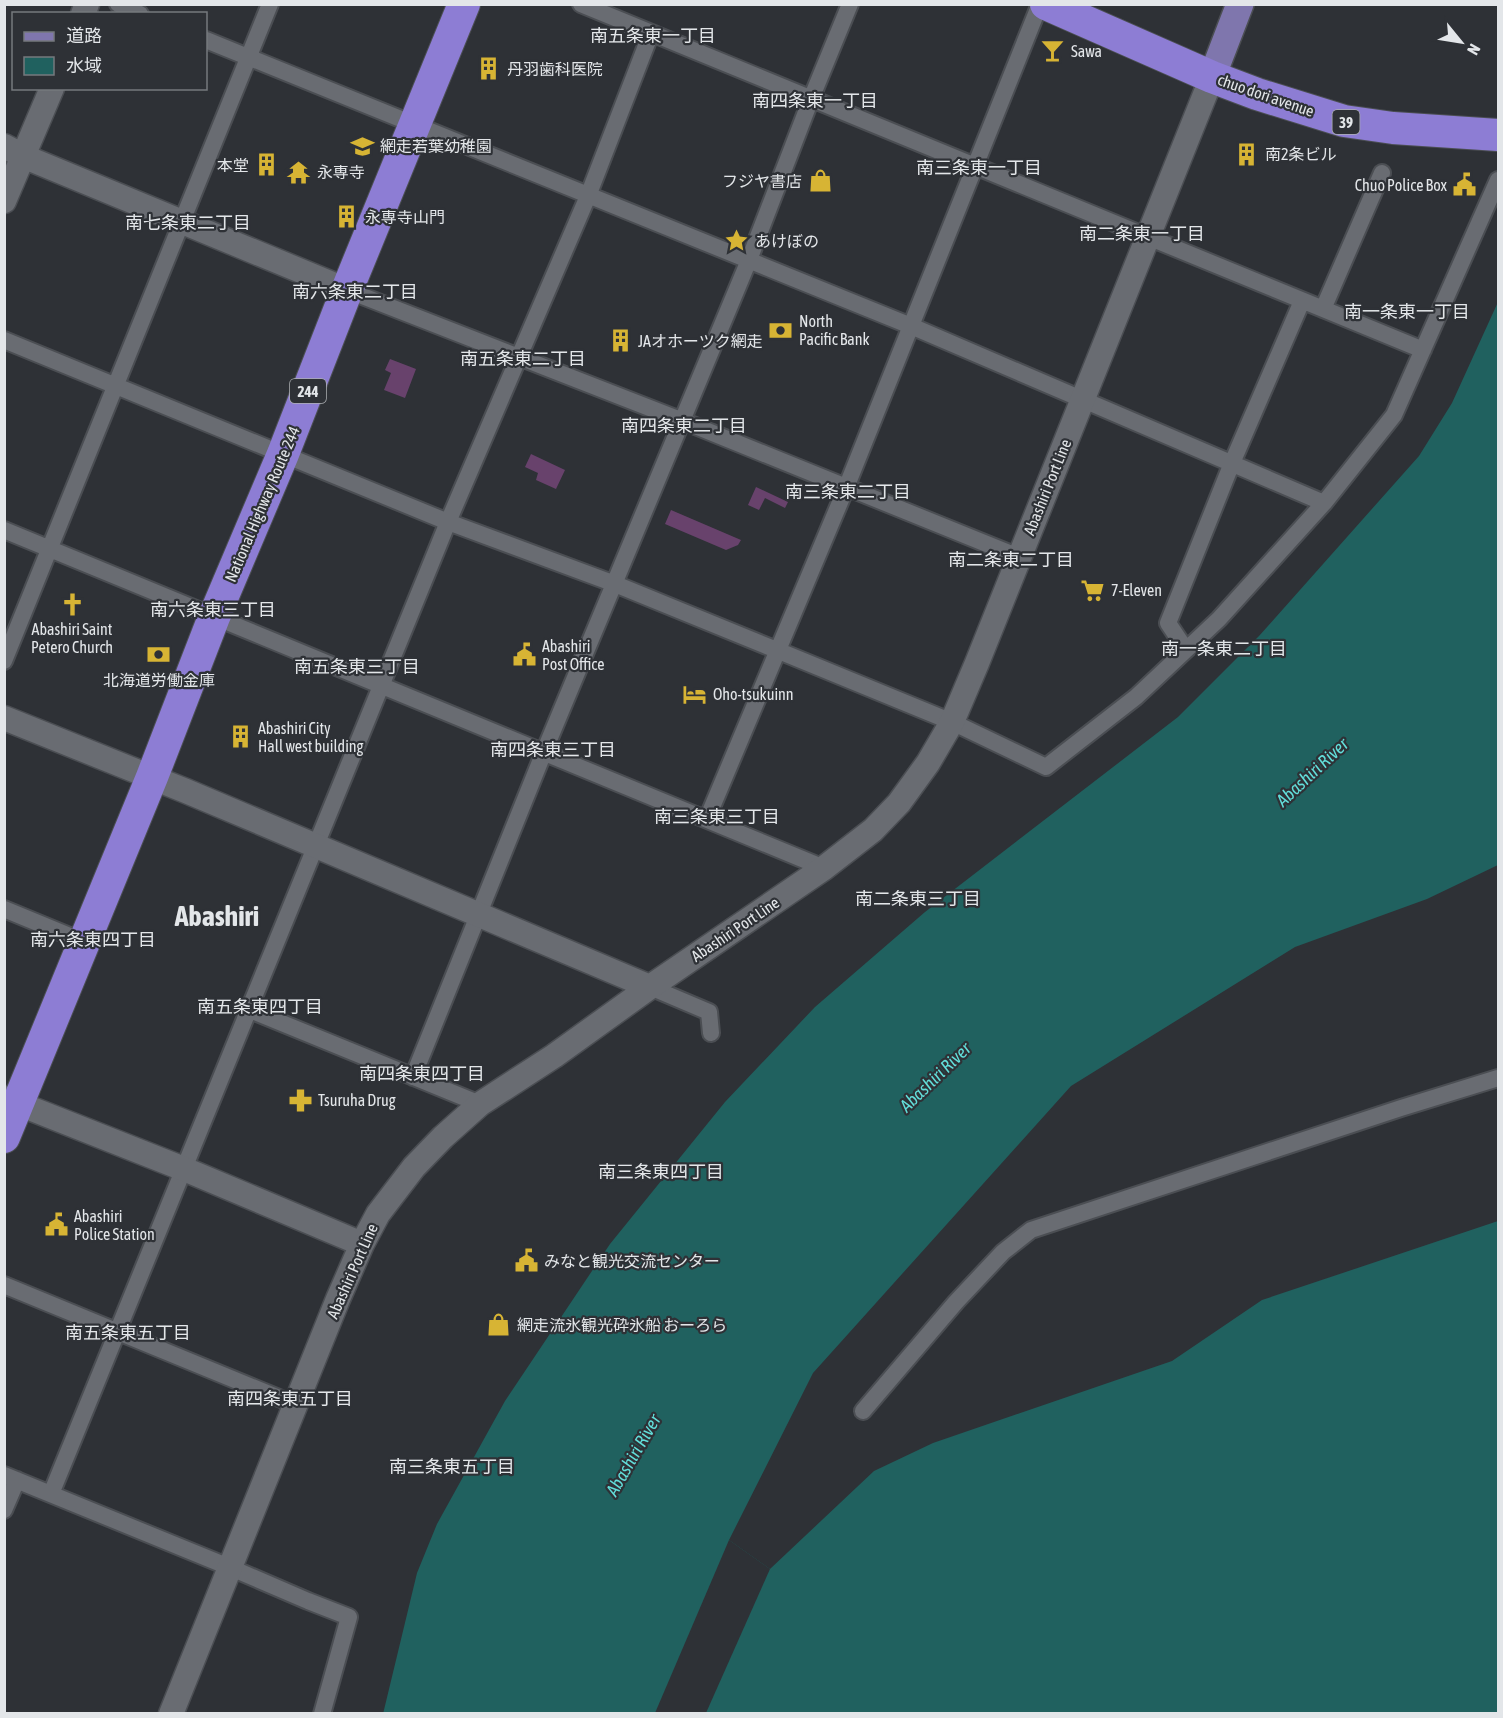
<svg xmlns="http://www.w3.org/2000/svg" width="1503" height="1718" viewBox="0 0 1503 1718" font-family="'Asap Condensed','Noto Sans JP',sans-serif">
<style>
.green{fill:#68426c}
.water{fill:#20615f}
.pier{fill:#2e3136}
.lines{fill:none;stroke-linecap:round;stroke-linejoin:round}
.street-casing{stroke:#4b4e53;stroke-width:20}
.secondary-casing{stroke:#4b4e53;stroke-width:27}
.primary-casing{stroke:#4b4e53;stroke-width:30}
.highway-casing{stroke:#4b4e53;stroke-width:34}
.street{stroke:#696c72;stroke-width:16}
.secondary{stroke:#696c72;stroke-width:24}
.primary{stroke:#7f76ad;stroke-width:27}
.highway{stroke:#8d7dd4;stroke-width:32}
.labels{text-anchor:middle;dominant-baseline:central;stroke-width:4.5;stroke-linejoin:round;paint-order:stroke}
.shield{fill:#2e3136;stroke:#adb0b3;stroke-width:1.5}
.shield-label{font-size:15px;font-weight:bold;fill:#e3e6e9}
.poi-label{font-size:16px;fill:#e3e6e9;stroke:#2e3136;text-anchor:start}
.street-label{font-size:16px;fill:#e3e6e9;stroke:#2e3136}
.neighbourhood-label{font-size:18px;fill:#e3e6e9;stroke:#2e3136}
.water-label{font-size:18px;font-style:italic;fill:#62deda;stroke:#2e3136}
.town-label{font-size:28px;font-weight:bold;fill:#e3e6e9;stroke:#2e3136}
</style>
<rect width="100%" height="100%" fill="#2e3136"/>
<path class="green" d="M 390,359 L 416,369 L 405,398 L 384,390 L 391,373 L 385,370 Z
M 531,454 L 565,470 L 556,489 L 536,480 L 538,473 L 525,467 Z
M 756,487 L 788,502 L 785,508 L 765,498 L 759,510 L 748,505 Z
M 671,510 L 741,540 L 738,545 L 726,550 L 665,524 Z"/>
<path class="water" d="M 1498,302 L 1498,865 L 1427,899 L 1295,947 L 1071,1086 L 813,1373 L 729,1540 L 770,1569 L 874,1471 L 933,1443 L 1172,1361 L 1262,1300 L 1498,1221 L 1498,1713 L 383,1714 L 417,1573 L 437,1524 L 505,1401 L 610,1244 L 725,1102 L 815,1007 L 925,912 L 1178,717 L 1259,636 L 1419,456 L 1452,403 Z"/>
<path class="pier" d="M 729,1540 L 770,1569 L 706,1713 L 655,1713 Z"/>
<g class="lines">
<defs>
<path id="street" d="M 118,4 L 140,14
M 581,4 L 1423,350
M 206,40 L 911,326 L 1324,503
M 347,290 L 683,421 L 1019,557
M 1323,309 L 1382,173
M 4,340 L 448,522 L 615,584 L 779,651 L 952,722 L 1046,767 L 1136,697 L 1219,619 L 1324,503 L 1394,415 L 1498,180
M 4,530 L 824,868
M 1186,650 L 1168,623 L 1232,463 L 1302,301
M 4,661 L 270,4
M 707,819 L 846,488 L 1040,4
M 4,909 L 84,942
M 650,987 L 709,1012 L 711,1033
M 250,1010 L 480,1104
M 413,1077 L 544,752 L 749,260 L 811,99 L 850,4
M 4,1285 L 296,1405
M 863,1411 L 956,1302 L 1003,1252 L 1031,1230 L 1401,1108 L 1498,1078
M 4,1475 L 229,1567 L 308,1601 L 349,1617 L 322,1714
M 51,1494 L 448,522 L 588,196 L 651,33
M 4,1510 L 17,1480"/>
<path id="secondary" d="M 83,14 L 87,4
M 4,146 L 25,157 L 347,290
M 4,201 L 52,88
M 4,718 L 186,791 L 650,987
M 4,1098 L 184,1169 L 362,1244
M 171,1714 L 338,1299 L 362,1244 L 378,1214 L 414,1167 L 443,1137 L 480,1104 L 554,1056 L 650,987 L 824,868 L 873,830 L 899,803 L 928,763 L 952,722 L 977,663 L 1212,77"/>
<path id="primary" d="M 1212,77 L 1240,4"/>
<path id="highway" d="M 1046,4 L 1212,77 L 1257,94 L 1344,121 L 1393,128 L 1498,135
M 4,1137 L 152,777 L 214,617 L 283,454 L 347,290 L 464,4"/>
</defs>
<use href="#street" class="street-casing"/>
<use href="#secondary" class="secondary-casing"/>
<use href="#primary" class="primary-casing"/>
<use href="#highway" class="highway-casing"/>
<use href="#street" class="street"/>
<use href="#secondary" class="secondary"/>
<use href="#primary" class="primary"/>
<use href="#highway" class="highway"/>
</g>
<defs>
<symbol id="bar-bare" viewBox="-9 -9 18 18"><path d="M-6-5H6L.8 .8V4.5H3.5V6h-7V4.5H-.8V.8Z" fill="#d7b434" stroke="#2e3136" stroke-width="2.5" paint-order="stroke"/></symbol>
<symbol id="building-bare" viewBox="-9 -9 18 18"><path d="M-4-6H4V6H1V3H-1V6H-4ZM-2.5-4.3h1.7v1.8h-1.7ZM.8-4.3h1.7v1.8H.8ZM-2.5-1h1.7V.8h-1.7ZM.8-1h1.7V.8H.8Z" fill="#d7b434" stroke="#2e3136" stroke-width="2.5" paint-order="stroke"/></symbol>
<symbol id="school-bare" viewBox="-9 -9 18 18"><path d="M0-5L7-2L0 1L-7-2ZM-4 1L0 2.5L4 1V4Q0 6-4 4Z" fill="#d7b434" stroke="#2e3136" stroke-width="2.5" paint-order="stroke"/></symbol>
<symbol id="temple-bare" viewBox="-9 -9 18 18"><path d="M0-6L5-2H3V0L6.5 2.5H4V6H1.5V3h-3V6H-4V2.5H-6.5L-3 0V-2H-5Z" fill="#d7b434" stroke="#2e3136" stroke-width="2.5" paint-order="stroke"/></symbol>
<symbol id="shop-bare" viewBox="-9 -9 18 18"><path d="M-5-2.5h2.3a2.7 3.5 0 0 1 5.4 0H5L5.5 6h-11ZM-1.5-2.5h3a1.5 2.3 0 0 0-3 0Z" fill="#d7b434" stroke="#2e3136" stroke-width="2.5" paint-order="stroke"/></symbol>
<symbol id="civic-bare" viewBox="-9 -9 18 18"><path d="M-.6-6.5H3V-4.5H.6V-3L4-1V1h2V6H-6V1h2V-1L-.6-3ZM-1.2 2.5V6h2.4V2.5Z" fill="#d7b434" stroke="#2e3136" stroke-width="2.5" paint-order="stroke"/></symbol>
<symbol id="sight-bare" viewBox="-9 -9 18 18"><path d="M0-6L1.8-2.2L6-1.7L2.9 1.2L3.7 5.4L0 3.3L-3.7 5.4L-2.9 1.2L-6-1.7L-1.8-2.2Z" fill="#d7b434" stroke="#2e3136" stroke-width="2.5" paint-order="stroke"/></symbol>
<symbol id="bank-bare" viewBox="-9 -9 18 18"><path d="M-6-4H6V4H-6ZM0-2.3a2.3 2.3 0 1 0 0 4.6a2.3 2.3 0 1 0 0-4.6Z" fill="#d7b434" stroke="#2e3136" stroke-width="2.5" paint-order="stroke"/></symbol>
<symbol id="supermarket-bare" viewBox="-9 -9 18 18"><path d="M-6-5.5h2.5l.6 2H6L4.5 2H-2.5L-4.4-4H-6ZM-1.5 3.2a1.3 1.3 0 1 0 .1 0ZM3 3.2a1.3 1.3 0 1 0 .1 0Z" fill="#d7b434" stroke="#2e3136" stroke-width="2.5" paint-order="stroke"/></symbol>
<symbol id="church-bare" viewBox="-9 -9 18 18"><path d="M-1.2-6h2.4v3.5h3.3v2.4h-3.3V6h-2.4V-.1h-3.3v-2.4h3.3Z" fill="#d7b434" stroke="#2e3136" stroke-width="2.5" paint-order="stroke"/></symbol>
<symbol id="hotel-bare" viewBox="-9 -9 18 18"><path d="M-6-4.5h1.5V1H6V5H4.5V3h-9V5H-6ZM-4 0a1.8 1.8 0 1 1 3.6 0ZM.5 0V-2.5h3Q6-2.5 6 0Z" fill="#d7b434" stroke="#2e3136" stroke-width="2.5" paint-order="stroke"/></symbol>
<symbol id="pharmacy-bare" viewBox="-9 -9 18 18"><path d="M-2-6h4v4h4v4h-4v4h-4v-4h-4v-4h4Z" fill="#d7b434" stroke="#2e3136" stroke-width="2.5" paint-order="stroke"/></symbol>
</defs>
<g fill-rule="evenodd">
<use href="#bar-bare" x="1036" y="34" width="33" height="33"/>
<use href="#building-bare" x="472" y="52" width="33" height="33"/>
<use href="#school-bare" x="346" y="130" width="33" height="33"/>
<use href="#building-bare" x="1230" y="138" width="33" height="33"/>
<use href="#building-bare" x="250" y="148" width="33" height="33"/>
<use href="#temple-bare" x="282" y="156" width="33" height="33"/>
<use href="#shop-bare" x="804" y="164" width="33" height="33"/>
<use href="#civic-bare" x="1448" y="168" width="33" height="33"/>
<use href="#building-bare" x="330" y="200" width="33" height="33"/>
<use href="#sight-bare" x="720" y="224" width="33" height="33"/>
<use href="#bank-bare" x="764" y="314" width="33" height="33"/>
<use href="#building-bare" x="604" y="324" width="33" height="33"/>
<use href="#supermarket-bare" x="1076" y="574" width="33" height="33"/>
<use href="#church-bare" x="56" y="588" width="33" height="33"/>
<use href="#bank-bare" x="142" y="638" width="33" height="33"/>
<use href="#civic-bare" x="508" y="638" width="33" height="33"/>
<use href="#hotel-bare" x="678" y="678" width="33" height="33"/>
<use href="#building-bare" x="224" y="720" width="33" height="33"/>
<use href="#pharmacy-bare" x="284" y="1084" width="33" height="33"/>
<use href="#civic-bare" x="40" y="1208" width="33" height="33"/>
<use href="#civic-bare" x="510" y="1244" width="33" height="33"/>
<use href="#shop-bare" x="482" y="1308" width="33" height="33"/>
</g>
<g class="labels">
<g class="shield">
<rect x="1332.5" y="110" width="27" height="24" rx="4.5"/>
<rect x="290" y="379" width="36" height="24" rx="4.5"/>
</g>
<g class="shield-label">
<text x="1346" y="122">39</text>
<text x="308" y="391">244</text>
</g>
<g class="poi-label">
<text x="1071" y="51">Sawa</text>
<text x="507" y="69">丹羽歯科医院</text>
<text x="380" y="146">網走若葉幼稚園</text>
<text x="1265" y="154">南2条ビル</text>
<text x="249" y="165" text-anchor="end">本堂</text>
<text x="317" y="172">永専寺</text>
<text x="802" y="181" text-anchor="end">フジヤ書店</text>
<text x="1447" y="185" text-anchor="end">Chuo Police Box</text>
<text x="365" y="217">永専寺山門</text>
<text x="755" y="241">あけぼの</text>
<text x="799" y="321">North<tspan x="799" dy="18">Pacific Bank</tspan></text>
<text x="638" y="341">JAオホーツク網走</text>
<text x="1111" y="590">7-Eleven</text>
<text x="72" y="629" text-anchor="middle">Abashiri Saint<tspan x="72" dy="18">Petero Church</tspan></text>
<text x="542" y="646">Abashiri<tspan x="542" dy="18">Post Office</tspan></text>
<text x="159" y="680" text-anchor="middle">北海道労働金庫</text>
<text x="713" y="694">Oho-tsukuinn</text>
<text x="258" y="728">Abashiri City<tspan x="258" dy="18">Hall west building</tspan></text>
<text x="318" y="1100">Tsuruha Drug</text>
<text x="74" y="1216">Abashiri<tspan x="74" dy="18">Police Station</tspan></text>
<text x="544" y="1261">みなと観光交流センター</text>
<text x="517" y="1325">網走流氷観光砕氷船 おーろら</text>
</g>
<g class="street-label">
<text transform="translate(1266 95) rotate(19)">chuo dori avenue</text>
<text transform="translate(1047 487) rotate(-68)">Abashiri Port Line</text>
<text transform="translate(262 504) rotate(-67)">National Highway Route 244</text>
<text transform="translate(735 929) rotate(-34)">Abashiri Port Line</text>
<text transform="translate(352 1271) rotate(-66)">Abashiri Port Line</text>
</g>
<g class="neighbourhood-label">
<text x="653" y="35">南五条東一丁目</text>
<text x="815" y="100">南四条東一丁目</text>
<text x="979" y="167">南三条東一丁目</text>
<text x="188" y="222">南七条東二丁目</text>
<text x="1142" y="233">南二条東一丁目</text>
<text x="355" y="291">南六条東二丁目</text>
<text x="1407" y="311">南一条東一丁目</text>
<text x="523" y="358">南五条東二丁目</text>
<text x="684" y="425">南四条東二丁目</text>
<text x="848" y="491">南三条東二丁目</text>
<text x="1011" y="559">南二条東二丁目</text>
<text x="213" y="609">南六条東三丁目</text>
<text x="1224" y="648">南一条東二丁目</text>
<text x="357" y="666">南五条東三丁目</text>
<text x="553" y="749">南四条東三丁目</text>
<text x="717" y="816">南三条東三丁目</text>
<text x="918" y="898">南二条東三丁目</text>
<text x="93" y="939">南六条東四丁目</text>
<text x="260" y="1006">南五条東四丁目</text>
<text x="422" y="1073">南四条東四丁目</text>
<text x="661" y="1171">南三条東四丁目</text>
<text x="128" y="1332">南五条東五丁目</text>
<text x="290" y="1398">南四条東五丁目</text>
<text x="452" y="1466">南三条東五丁目</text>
</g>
<g class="water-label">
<text transform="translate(1312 772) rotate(-43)">Abashiri River</text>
<text transform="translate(935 1077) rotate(-44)">Abashiri River</text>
<text transform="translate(633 1455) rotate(-60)">Abashiri River</text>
</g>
<g class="town-label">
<text x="217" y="916">Abashiri</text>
</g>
</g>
<rect width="1503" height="1718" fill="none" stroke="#e3e6e9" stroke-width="12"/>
<rect x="12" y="12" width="195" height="78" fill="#2e3136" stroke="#76797e" stroke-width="1.5"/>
<rect x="24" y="32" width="30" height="9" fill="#7f76ad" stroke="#76797e" stroke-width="1.5"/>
<text x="66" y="42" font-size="18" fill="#e3e6e9">道路</text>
<rect x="24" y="57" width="30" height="18" fill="#20615f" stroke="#76797e" stroke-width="1.5"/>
<text x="66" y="72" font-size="18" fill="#e3e6e9">水域</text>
<g transform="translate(1461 42) rotate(120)" stroke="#2e3136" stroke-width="4.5" paint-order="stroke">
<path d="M0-4.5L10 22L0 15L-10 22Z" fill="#e3e6e9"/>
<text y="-9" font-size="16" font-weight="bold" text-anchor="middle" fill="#e3e6e9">N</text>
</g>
</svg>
